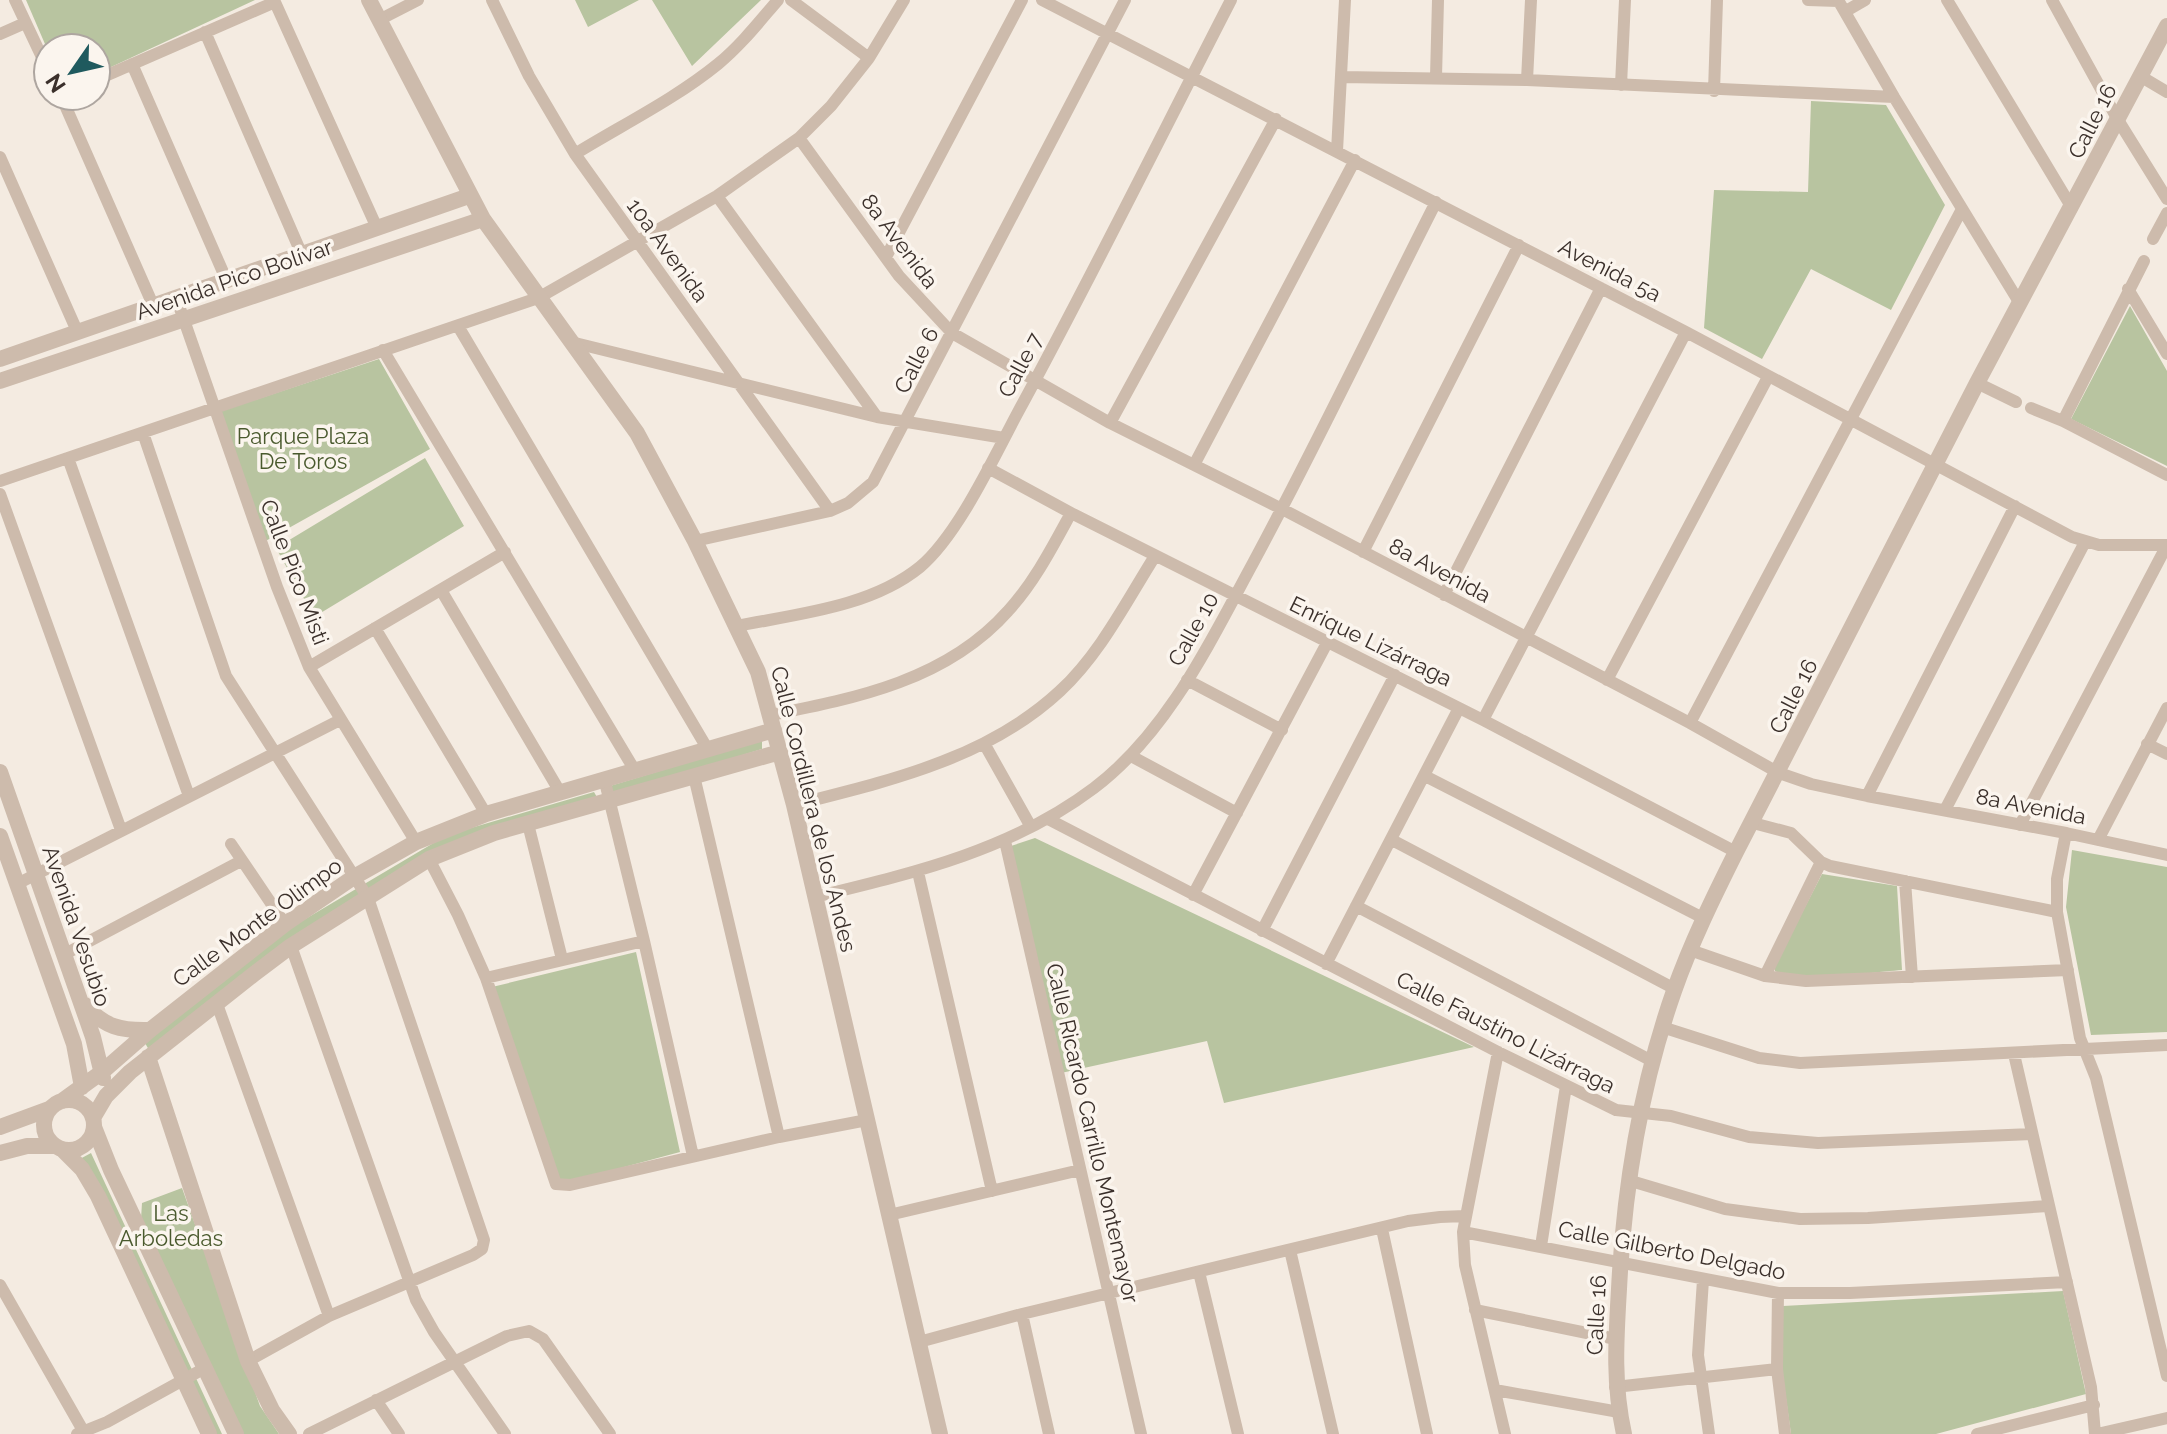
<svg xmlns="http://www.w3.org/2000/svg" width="2167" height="1434" viewBox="0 0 2167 1434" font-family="Raleway,sans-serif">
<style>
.green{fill:#b8c4a0}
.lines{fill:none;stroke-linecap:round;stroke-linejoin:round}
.minor{stroke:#cdbbac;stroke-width:12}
.tertiary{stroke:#cdbbac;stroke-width:16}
.labels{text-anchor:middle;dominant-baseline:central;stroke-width:7;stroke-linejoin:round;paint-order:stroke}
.street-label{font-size:22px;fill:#3b302b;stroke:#fbf5ee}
.park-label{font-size:22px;fill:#4a5a2e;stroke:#fbf5ee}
</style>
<rect width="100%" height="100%" fill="#f4ebe1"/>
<path class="green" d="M 26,0 L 255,0 L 96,74 L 96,48 L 48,48 L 48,51 Z
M 575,0 L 639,0 L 588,27 Z
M 652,0 L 761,0 L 692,66 Z
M 1811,101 L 1886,105 L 1945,205 L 1891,310 L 1811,269 L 1762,359 L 1704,328 L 1714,190 L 1808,192 Z
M 2130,306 L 2167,371 L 2167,466 L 2071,419 Z
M 379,359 L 430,449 L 262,543 L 218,412 Z
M 425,458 L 464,526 L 314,617 L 276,548 Z
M 762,740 L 762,749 L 614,795 L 610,786 Z
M 594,792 L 598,799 L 452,843 L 149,1050 L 145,1043 L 280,934 L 447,835 Z
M 1035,838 L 1474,1047 L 1224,1103 L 1207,1041 L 1061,1073 L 1011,846 Z
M 2072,850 L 2167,867 L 2167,1032 L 2091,1035 L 2066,907 Z
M 1822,874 L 1897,886 L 1902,970 C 1875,972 1796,983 1775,971 L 1775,965 Z
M 636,952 L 680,1152 L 561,1184 L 492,987 Z
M 91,1153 L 222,1434 L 215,1434 L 78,1160 Z
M 182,1188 L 260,1406 L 279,1434 L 240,1434 L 141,1219 L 142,1203 Z
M 2063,1291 L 2086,1394 L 1936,1434 L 1791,1434 L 1782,1370 L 1783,1306 Z"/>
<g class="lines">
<path class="minor" d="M 15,0 L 48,70
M 274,0 L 377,228
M 492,0 L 529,76 L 575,154 L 830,511
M 791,0 L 869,58
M 1042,0 L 1686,332 L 2072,537 L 2099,545 L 2167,545
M 1808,0 L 1838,1
M 1838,0 L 1894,97 L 2019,302
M 1947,0 L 2072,208
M 2052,0 L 2118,120 L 2167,199
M 1846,11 L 1865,0
M 379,20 L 418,0
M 205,32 L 302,255
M 0,34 L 25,23
M 132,64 L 226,279
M 2140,76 L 2167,92
M 1342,77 L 1527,80 L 1894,97
M 1436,77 L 1438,0
M 96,80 L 275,2
M 1527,80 L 1531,0
M 1621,85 L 1625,0
M 1714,91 L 1717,0
M 61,96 L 153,305
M 799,138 L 899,276 L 952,333 L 1110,423 L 1282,509 L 1690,723 L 1779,773 L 1811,784 L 1867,796 L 2066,833 L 2167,855
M 1337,151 L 1345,0
M 575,154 C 622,125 675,99 718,64 C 741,45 759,22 778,0
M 0,157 L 77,331
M 717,196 L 877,417
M 2153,239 L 2167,213
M 886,257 L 1022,0
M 2128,289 L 2167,354
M 176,297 L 277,587 L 309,667 L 416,842
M 458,326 L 707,748
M 571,342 L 877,417 L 1004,438
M 383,350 L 634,769
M 1977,383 L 2016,402
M 2031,408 L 2063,421 L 2167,475
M 2063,421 L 2144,261
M 1110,423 L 1276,119
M 143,433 L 226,676 L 368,898 L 484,1240 L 482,1249 L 473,1255 L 329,1316 L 248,1361
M 68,458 L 189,796
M 1194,465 L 1355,160
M 988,468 L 1071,513 L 1483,720 L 1736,852
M 0,481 L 538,298 L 717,196 L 799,138 L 831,106 L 869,58 L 904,0
M 0,494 L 121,830
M 695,541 L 830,511 L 848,503 L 873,482 L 1125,0
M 1363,552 L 1519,245
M 441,590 L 560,792
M 1444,595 L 1601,288
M 737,626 C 797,614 871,607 920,567 C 958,535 993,459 1017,414 C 1091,278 1160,138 1231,0
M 375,628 L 486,814
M 309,667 L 505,552
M 1187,680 L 1282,730
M 1607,680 L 1768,377
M 771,715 C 857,698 947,680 1008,611 C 1034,583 1053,546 1071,513
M 1483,720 L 1686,332
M 1690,723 L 1962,209
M 2147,744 L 2167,754
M 985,745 L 1031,827
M 1131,756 L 1237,813
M 694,776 L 779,1137
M 1425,776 L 1703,918
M 604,778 L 644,941 L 693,1156
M 1867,796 L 2015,506
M 794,805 C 888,781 987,759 1060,691 C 1100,654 1126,602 1155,556
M 1945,810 L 2085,542
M 1048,819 L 1498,1052 L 1616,1110 L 1671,1116 L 1749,1137 L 1818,1143 L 2032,1134
M 1753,823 L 1791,833 L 1821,862 L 1830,866 L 2057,912
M 528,824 L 562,959
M 2020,825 L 2167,545
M 2066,833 L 2057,879 L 2057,912 L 2080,1038 L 2096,1078 L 2167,1376
M 1392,840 L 1675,989
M 2098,840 L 2167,708
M 1005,841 L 1141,1434
M 231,844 L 285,924
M 429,859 L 458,915 L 486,978 L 556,1184 L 570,1185 L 779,1137 L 867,1120
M 918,872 L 992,1191
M 1905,881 L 1912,977
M 17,884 L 340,720
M 1193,895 L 1328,641
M 815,897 C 914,873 1012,850 1094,788 C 1168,732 1210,642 1253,563 C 1317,444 1375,322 1436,202
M 1356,906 L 1652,1061
M 1262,931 L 1395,675
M 291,946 L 416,1300 L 434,1332 L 505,1434
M 1690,950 L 1765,976 L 1806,981 L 2068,970
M 65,954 L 241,861
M 1326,964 L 1459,708
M 1765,976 L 1821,862
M 486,978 L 644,941
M 217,1004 L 329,1316
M 1662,1027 L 1759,1058 L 1800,1063 L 2167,1045
M 1498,1052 L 1463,1232 L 1465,1265 L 1505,1434
M 2014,1054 L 2091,1387 L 2095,1434
M 1631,1181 L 1725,1209 L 1800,1219 L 1868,1218 L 2048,1206
M 889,1215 L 1080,1170
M 1382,1229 L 1427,1434
M 1463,1232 L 1778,1293 L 1850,1293 L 2067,1282
M 1541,1246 L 1566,1086
M 1290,1250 L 1333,1434
M 1199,1272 L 1238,1434
M 1703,1280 L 1698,1355 L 1709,1434
M 0,1285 L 85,1434
M 1778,1293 L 1777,1369 L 1785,1434
M 1475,1310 L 1616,1339
M 1022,1314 L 1049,1434
M 919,1342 L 1022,1314 L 1408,1221 L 1440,1217 L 1465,1216
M 1615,1387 L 1777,1369
M 1495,1390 L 1619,1412
M 376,1400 L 399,1434
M 77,1434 L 107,1422 L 205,1368
M 309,1434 L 507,1336 L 529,1331 L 543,1339 L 610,1434
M 1977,1434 L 2094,1405
M 2097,1434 L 2167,1418"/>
<path class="tertiary" d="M 369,0 L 483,219 L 637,433 L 695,541 L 758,672 L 794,805 L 940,1434
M 0,359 L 469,196
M 0,381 L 483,219
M 0,772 L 93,1037 L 103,1078
M 0,836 L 74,1044 L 82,1087
M 85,1005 C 104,1027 121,1031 150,1030
M 148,1057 L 248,1361 L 272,1410 L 289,1434
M44 1125a25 25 0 1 1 50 0a25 25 0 1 1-50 0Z
M 62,1101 L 102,1072 L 150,1030 L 285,924 L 354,877 L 416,842 L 486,814 L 774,730
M 93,1118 L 106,1096 L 130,1072 L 254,974 L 291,946 L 429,859 L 494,833 L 780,752
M 0,1127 L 49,1109
M 94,1127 L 111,1170 L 236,1434
M 63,1150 L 82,1169 L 98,1196 L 209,1434
M 0,1153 L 27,1146 L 55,1146
M 1624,1434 C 1613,1384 1616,1340 1619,1289 C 1624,1189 1641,1085 1674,991 C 1691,943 1713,898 1736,852 L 1977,383 L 2167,26"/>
</g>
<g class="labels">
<g class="street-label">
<text transform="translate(2092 121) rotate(-63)">Calle 16</text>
<text transform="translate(900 241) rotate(53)">8a Avenida</text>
<text transform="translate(668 250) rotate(54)">10a Avenida</text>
<text transform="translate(1610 270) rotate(27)">Avenida 5a</text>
<text transform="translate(234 279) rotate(-19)">Avenida Pico Bolívar</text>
<text transform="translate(916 360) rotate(-63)">Calle 6</text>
<text transform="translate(1020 365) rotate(-62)">Calle 7</text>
<text transform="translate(1440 570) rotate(28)">8a Avenida</text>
<text transform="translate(295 572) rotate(69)">Calle Pico Misti</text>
<text transform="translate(1193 629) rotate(-61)">Calle 10</text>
<text transform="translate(1371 641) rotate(26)">Enrique Lizárraga</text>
<text transform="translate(1793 696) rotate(-63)">Calle 16</text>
<text transform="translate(2031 806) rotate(11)">8a Avenida</text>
<text transform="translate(814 809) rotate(76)">Calle Cordillera de los Andes</text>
<text transform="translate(257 922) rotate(-36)">Calle Monte Olimpo</text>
<text transform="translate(77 926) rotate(71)">Avenida Vesubio</text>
<text transform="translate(1506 1032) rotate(27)">Calle Faustino Lizárraga</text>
<text transform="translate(1093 1133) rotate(77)">Calle Ricardo Carrillo Montemayor</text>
<text transform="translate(1672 1250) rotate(11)">Calle Gilberto Delgado</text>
<text transform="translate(1596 1315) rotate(-87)">Calle 16</text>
</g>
<g class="park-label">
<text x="303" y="436">Parque Plaza<tspan x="303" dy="25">De Toros</tspan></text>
<text x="171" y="1213">Las<tspan x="171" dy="25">Arboledas</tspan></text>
</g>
</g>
<g transform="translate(72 72) rotate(236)"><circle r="38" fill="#fbf5ee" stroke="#aea6a0" stroke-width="2"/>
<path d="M0-6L14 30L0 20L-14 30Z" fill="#1f5a5e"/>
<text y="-12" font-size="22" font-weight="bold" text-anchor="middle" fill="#3b302b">N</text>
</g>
</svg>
